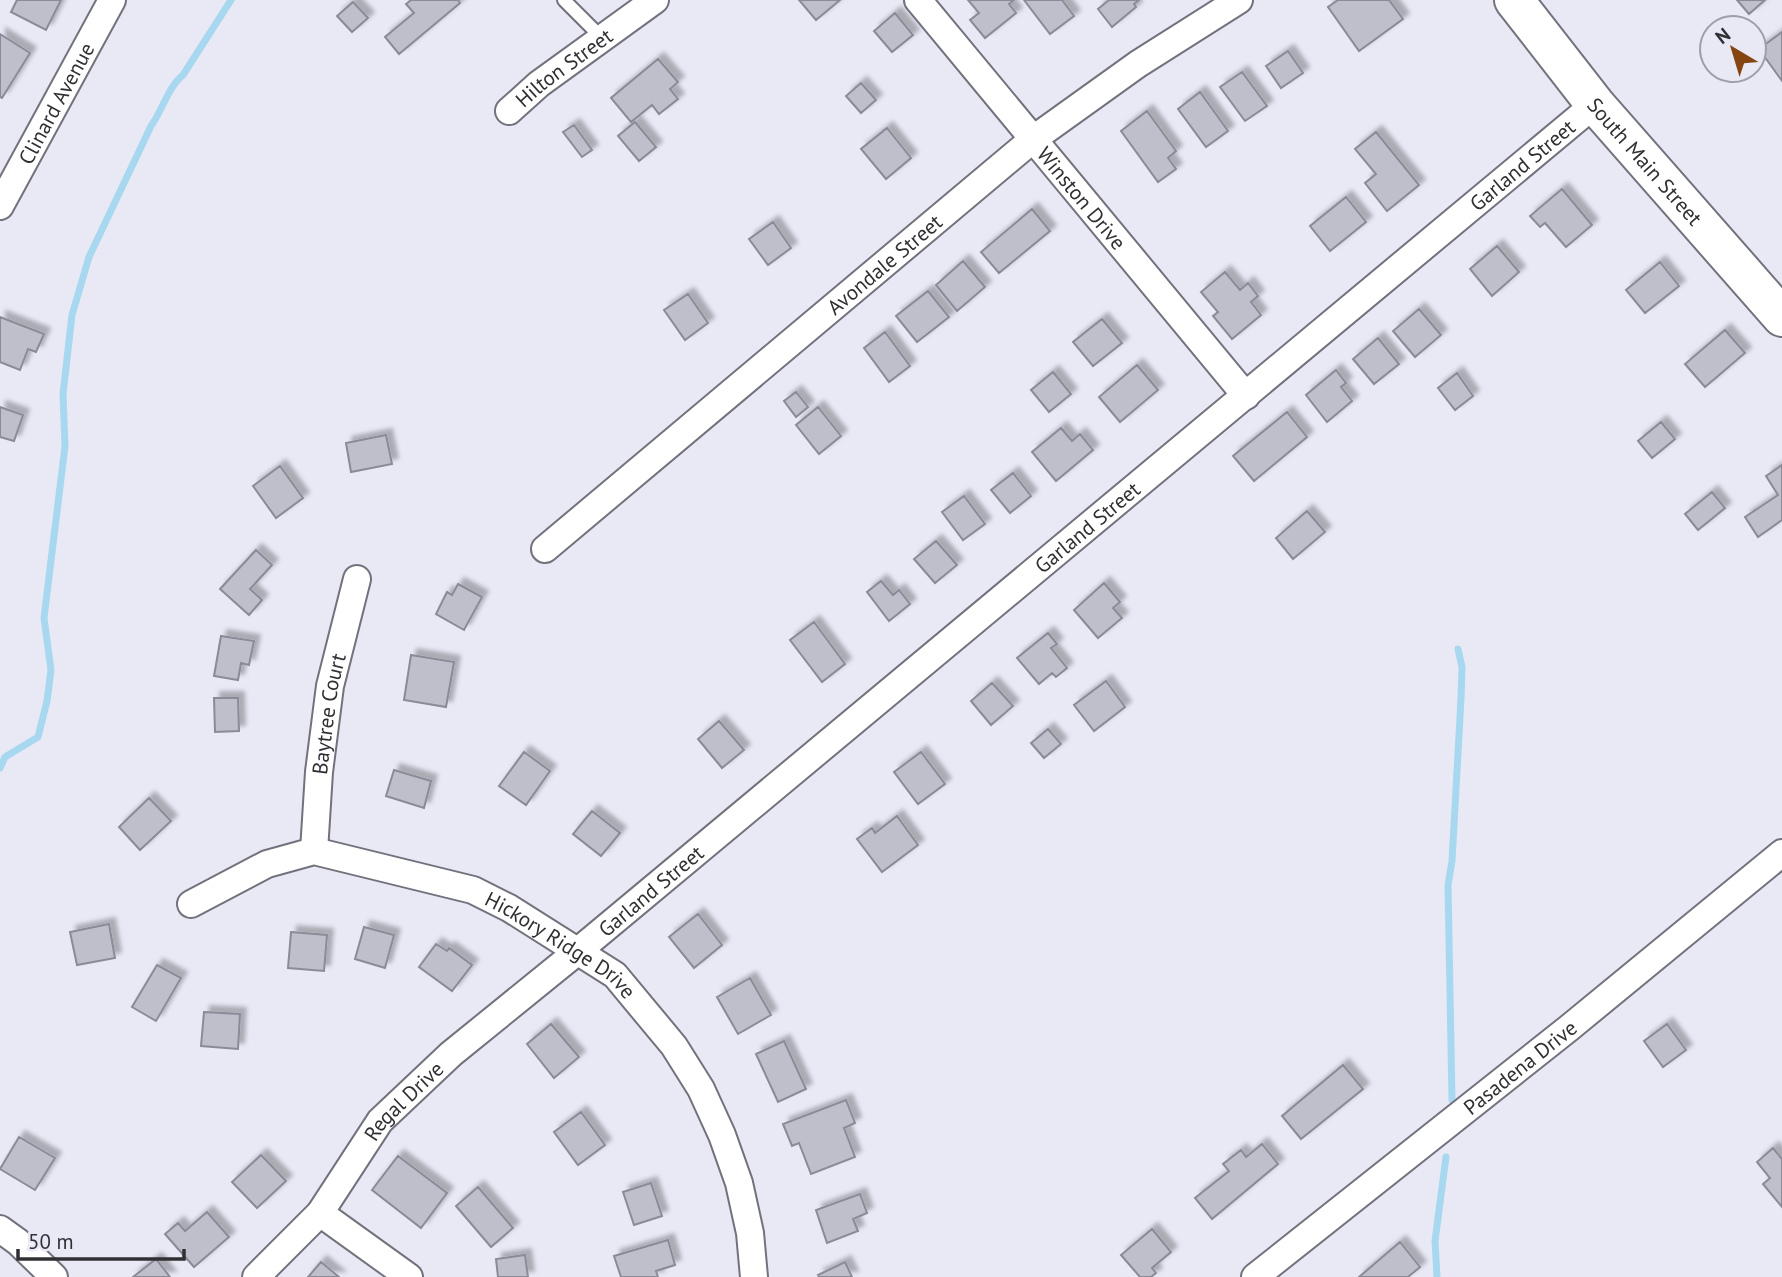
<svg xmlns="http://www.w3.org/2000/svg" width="1782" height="1277" viewBox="0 0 1782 1277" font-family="'PT Sans',sans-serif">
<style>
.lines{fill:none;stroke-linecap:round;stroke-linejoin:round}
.stream{stroke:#a7d8f0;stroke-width:7}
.building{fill:#bebfcb;stroke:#8a8b96;stroke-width:2;filter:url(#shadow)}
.service-casing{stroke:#72727d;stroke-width:16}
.minor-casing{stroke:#72727d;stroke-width:30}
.primary-casing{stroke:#72727d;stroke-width:42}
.service{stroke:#fff;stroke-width:12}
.minor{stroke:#fff;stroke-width:26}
.primary{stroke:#fff;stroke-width:38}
.labels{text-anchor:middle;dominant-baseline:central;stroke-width:7;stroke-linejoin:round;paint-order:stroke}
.street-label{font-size:21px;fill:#303034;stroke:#e9e9f6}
</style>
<defs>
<filter id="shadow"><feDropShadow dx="6" dy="-6" stdDeviation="2" flood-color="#0004"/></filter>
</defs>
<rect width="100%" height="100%" fill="#e9e9f6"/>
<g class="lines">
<path class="stream" d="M 0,768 L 5,757 L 38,737 L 47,701 L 51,670 L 44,618 L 65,446 L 63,394 L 72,315 L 89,257 L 151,126 C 162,111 168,87 183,75 L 231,0
M 1452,1100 L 1448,885 L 1452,861 L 1461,699 L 1462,667 L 1458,649
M 1437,1277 L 1435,1241 L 1446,1157"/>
</g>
<path class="building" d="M 17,0 L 61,0 L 46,30 L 11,12 Z
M 411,0 L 458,0 L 460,3 L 399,54 L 385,37 L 414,13 L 406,4 Z
M 799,0 L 840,0 L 816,20 Z
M 968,0 L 1014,0 L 1009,4 L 1016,13 L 985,38 L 970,20 L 979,13 Z
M 1024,0 L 1062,0 L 1074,16 L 1050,34 Z
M 1109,0 L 1139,0 L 1134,4 L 1136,7 L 1112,27 L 1098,9 Z
M 1338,0 L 1389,0 L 1403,19 L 1359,51 L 1328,7 Z
M 1737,0 L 1765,0 L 1749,14 Z
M 353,2 L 368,18 L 352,32 L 337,16 Z
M 895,13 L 913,35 L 892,52 L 874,31 Z
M 1782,32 L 1782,81 L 1759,49 Z
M 0,34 L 30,53 L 2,98 L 0,97 Z
M 1288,51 L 1303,73 L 1281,88 L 1266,66 Z
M 658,59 L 678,82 L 670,89 L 678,99 L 659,114 L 652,105 L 631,122 L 611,98 Z
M 1242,72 L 1267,106 L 1245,121 L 1220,87 Z
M 861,83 L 876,100 L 861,113 L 846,96 Z
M 1200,92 L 1228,131 L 1206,147 L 1178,109 Z
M 1147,111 L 1176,151 L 1168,158 L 1176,169 L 1158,182 L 1121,131 Z
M 635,122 L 656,147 L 639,161 L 618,136 Z
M 574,125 L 592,150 L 582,157 L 563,132 Z
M 887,128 L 911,158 L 886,179 L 861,149 Z
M 1376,132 L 1419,185 L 1387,211 L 1365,183 L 1376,174 L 1355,149 Z
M 1562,189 L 1592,225 L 1566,247 L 1545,223 L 1540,227 L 1530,216 Z
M 1346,197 L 1366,222 L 1330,251 L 1310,226 Z
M 1032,209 L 1050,231 L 999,273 L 981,252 Z
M 773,222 L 791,248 L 768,265 L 749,239 Z
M 1497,246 L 1519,272 L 1492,296 L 1470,269 Z
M 963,261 L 985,287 L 957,311 L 936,285 Z
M 1660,262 L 1679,286 L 1645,313 L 1626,290 Z
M 1225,272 L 1240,290 L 1248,283 L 1258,296 L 1251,302 L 1261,315 L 1232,339 L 1213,316 L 1218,312 L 1201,292 Z
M 928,291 L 949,317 L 917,342 L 896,316 Z
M 688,294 L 708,323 L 685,340 L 664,310 Z
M 1419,309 L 1441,335 L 1415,357 L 1393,331 Z
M 0,317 L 44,334 L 36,352 L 28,349 L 20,370 L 0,362 Z
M 1102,319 L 1122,343 L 1093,366 L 1073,342 Z
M 1725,330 L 1745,353 L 1705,387 L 1685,364 Z
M 885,332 L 910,366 L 889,382 L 864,348 Z
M 1378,338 L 1399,364 L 1374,384 L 1353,359 Z
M 1137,365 L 1158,390 L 1120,422 L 1099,397 Z
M 1336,370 L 1346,383 L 1341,387 L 1352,401 L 1327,422 L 1306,395 Z
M 1053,372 L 1071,394 L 1049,412 L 1031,390 Z
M 1457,373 L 1473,396 L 1455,410 L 1438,388 Z
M 796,392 L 808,407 L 796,417 L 784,401 Z
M 0,407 L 23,415 L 14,441 L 0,437 Z
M 818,407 L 841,436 L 819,454 L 796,425 Z
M 1287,412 L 1307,437 L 1254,481 L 1233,456 Z
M 1661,422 L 1675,439 L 1652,458 L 1638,441 Z
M 1061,428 L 1072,441 L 1080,434 L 1093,450 L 1056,481 L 1032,452 Z
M 386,435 L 392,464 L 351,472 L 346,443 Z
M 1782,465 L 1782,520 L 1758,537 L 1745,517 L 1778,495 L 1766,476 Z
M 280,466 L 303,498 L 276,518 L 253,486 Z
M 1013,473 L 1031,496 L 1010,513 L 991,490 Z
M 1712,492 L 1725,508 L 1698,530 L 1685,514 Z
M 964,496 L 985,524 L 963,540 L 942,512 Z
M 1307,511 L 1325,532 L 1293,559 L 1276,538 Z
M 936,541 L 957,565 L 935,583 L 914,559 Z
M 256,550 L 272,565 L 250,589 L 262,600 L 249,615 L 220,589 Z
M 881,581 L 893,595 L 899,590 L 910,604 L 889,621 L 867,592 Z
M 1104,583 L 1120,602 L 1113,608 L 1122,618 L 1098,638 L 1074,610 Z
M 458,584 L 482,597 L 464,630 L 436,614 L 447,592 L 452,595 Z
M 814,622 L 845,664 L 822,682 L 790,640 Z
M 1048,633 L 1057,644 L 1051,648 L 1067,668 L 1056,677 L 1052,673 L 1039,684 L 1017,658 Z
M 221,636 L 254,641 L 249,665 L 241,663 L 238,680 L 214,676 Z
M 411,655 L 454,662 L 446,707 L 404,700 Z
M 1106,681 L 1125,707 L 1094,731 L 1074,705 Z
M 992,683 L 1013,706 L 991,725 L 971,701 Z
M 214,698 L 238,698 L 239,731 L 215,732 Z
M 719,721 L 744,750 L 722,768 L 698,739 Z
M 1048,729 L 1061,744 L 1044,758 L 1031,743 Z
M 524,752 L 550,771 L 526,805 L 499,786 Z
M 921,752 L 945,784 L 918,804 L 894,772 Z
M 394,770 L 431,781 L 424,808 L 386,796 Z
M 149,798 L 171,821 L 140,850 L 119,827 Z
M 592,811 L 620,833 L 601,856 L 573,834 Z
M 897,816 L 918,845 L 882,872 L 857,839 L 872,828 L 875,833 Z
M 698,914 L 722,945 L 694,968 L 669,937 Z
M 109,924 L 115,958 L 77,965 L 70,932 Z
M 364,927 L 394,935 L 385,968 L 355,959 Z
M 291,932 L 327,935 L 324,971 L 288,968 Z
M 436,944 L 447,951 L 449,948 L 472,965 L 452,991 L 419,967 Z
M 157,965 L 181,978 L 156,1021 L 132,1007 Z
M 750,978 L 771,1015 L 738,1034 L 717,997 Z
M 204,1012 L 240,1014 L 238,1049 L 201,1046 Z
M 551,1024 L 579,1057 L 554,1078 L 527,1044 Z
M 1667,1024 L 1686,1050 L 1663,1067 L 1644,1041 Z
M 784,1041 L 806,1089 L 778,1102 L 756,1054 Z
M 1343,1065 L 1363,1089 L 1301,1139 L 1282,1116 Z
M 846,1100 L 855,1123 L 844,1128 L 855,1157 L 811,1174 L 799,1143 L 792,1146 L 783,1124 Z
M 581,1112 L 605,1145 L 578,1165 L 554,1132 Z
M 19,1137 L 55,1158 L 35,1190 L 0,1169 Z
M 1262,1144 L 1278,1164 L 1212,1219 L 1195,1198 L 1229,1171 L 1223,1164 L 1241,1150 L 1246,1157 Z
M 1773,1148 L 1782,1159 L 1782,1207 L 1763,1184 L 1770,1178 L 1757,1162 Z
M 261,1155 L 286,1181 L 257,1208 L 232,1182 Z
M 398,1156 L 447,1193 L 421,1228 L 372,1190 Z
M 651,1183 L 662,1216 L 634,1225 L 623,1192 Z
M 478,1187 L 513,1228 L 491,1247 L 456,1206 Z
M 860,1194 L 867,1213 L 853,1219 L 858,1231 L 827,1243 L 816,1210 Z
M 207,1212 L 229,1237 L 194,1267 L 165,1234 L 178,1223 L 185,1231 Z
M 1152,1229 L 1171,1252 L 1152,1268 L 1156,1273 L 1151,1277 L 1140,1277 L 1121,1255 Z
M 668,1240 L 675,1265 L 656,1271 L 658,1277 L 621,1277 L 614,1256 Z
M 1400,1242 L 1420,1267 L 1408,1277 L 1359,1277 Z
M 525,1255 L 528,1277 L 498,1277 L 496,1259 Z
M 156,1259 L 170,1277 L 133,1277 Z
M 321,1262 L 339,1277 L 308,1277 Z
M 845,1262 L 852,1277 L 819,1277 L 818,1275 Z"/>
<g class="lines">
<defs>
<path id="service" d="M 564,0 L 602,38"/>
<g id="minor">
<path id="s1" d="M 918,0 L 1246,396"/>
<path id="s2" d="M 509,111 L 539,84 L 655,0"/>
<path id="s3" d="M 0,206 L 112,0"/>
<path id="s4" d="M 545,549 L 1032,140 L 1138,64 L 1239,0"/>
<path id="s5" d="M 314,851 L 319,772 L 330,686 L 357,579"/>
<path id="s6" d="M 191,904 L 267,864 L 314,851 L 473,890 L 509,908 L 615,975 L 674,1046 L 701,1089 L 722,1135 L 739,1183 L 750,1233 L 754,1277"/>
<path d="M 320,1213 L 409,1277"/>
<path d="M 0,1229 L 18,1242 L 54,1277"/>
<path id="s7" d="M 256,1277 L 320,1213 L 380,1121 L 451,1054 L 578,951 L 1595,104"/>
<path id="s8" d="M 1255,1277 L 1569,1028 L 1782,853"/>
</g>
<g id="primary">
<path id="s9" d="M 1514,0 L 1595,104 L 1782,317"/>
</g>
</defs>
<use href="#service" class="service-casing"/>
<use href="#minor" class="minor-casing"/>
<use href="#primary" class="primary-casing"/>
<use href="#service" class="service"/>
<use href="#minor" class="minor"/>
<use href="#primary" class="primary"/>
</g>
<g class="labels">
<g class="street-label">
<text stroke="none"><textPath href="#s2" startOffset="70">Hilton Street</textPath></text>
<text stroke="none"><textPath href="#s3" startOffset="117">Clinard Avenue</textPath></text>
<text stroke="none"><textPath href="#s9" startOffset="208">South Main Street</textPath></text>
<text stroke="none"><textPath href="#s7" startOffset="1690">Garland Street</textPath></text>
<text stroke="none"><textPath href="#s1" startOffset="257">Winston Drive</textPath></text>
<text stroke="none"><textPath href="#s4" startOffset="443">Avondale Street</textPath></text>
<text stroke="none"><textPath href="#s7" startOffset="1124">Garland Street</textPath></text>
<text stroke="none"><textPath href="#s5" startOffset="138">Baytree Court</textPath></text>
<text stroke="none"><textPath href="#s7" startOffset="556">Garland Street</textPath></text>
<text stroke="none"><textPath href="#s6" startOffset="402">Hickory Ridge Drive</textPath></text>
<text stroke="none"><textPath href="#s8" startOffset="338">Pasadena Drive</textPath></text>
<text stroke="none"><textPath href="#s7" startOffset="231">Regal Drive</textPath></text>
</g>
</g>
<g transform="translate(1733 49) rotate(322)"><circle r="33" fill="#e9e9f6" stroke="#9f9fa8" stroke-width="2"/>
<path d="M0-5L12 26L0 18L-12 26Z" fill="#864510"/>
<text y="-10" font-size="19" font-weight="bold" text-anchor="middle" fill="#303034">N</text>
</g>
<path d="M18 1249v10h166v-10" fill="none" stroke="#303034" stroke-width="3.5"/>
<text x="28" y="1249" font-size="21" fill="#303034" stroke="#e9e9f6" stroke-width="5" paint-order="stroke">50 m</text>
</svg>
